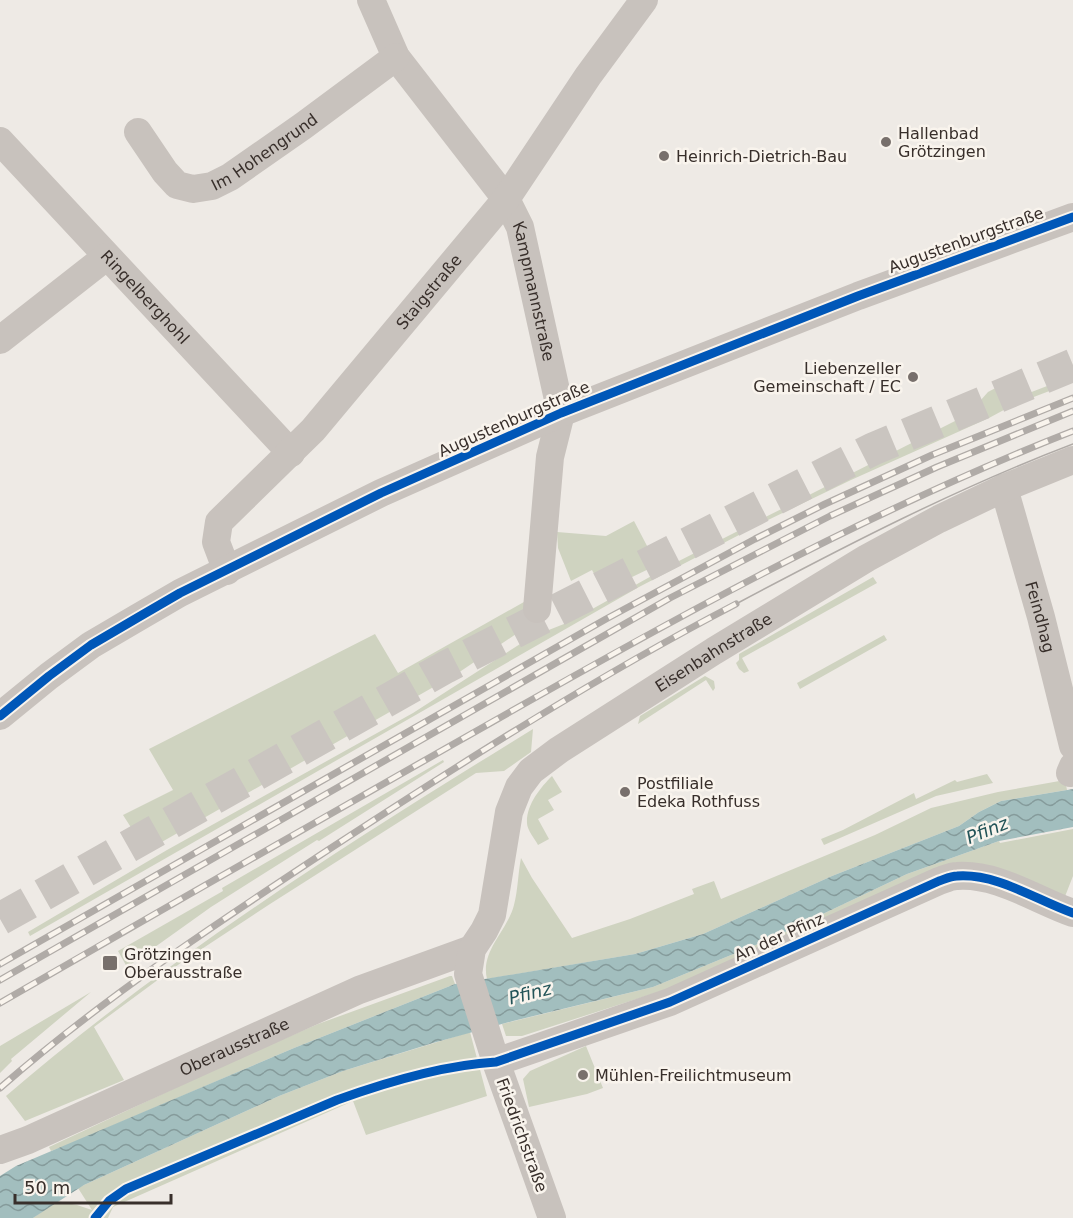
<svg xmlns="http://www.w3.org/2000/svg" width="1073" height="1218" viewBox="0 0 1073 1218" font-family="'DejaVu Sans',sans-serif">
<style>
.green{fill:#cfd3c0}
.water{fill:url(#water-waves)}
.lines{fill:none;stroke-linecap:round;stroke-linejoin:round}
.highway-tunnel{stroke:#cac5c0;stroke-width:33;stroke-dasharray:33 16;stroke-linecap:butt}
.minor{stroke:#c8c2bd;stroke-width:28}
.tram{stroke:#b0aba7;stroke-width:1.5}
.rail-casing{stroke:#b0aba7;stroke-width:7}
.rail{stroke:#f9f4ed;stroke-width:4.5;stroke-dasharray:14;stroke-linecap:butt}
.cycleway-casing{stroke:#f9f4ed;stroke-width:13}
.cycleway{stroke:#0057b8;stroke-width:9}
.poi-dot{fill:#78706c;stroke:#f9f4ed;stroke-width:2}
.labels{text-anchor:middle;dominant-baseline:central;stroke-width:5;stroke-linejoin:round;paint-order:stroke}
.poi-label{font-size:16px;fill:#382f2b;stroke:#f9f4ed;text-anchor:start}
.street-label{font-size:16px;fill:#382f2b;stroke:#f9f4ed}
.water-label{font-size:18px;font-style:italic;fill:#235458;stroke:#f9f4ed}
</style>
<defs>
<pattern id="water-waves" width="16" height="10" patternUnits="userSpaceOnUse" patternTransform="scale(1.5)"><rect width="16" height="10" fill="#a2bebe"/><path d="M0 5q4-4 8 0t8 0" fill="none" stroke="#859b9b"/></pattern>
</defs>
<rect width="100%" height="100%" fill="#eeeae5"/>
<path class="green" d="M 1073,376 L 1073,382 L 1013,405 L 989,418 L 851,480 L 768,520 L 639,587 L 30,936 L 28,932 L 167,850 L 413,713 L 531,637 L 569,622 L 673,564 L 955,421 L 972,410 L 988,392 L 1003,384 L 1011,400 Z
M 634,521 L 657,565 L 603,591 L 592,570 L 571,581 L 558,548 L 557,532 L 606,536 Z
M 873,577 L 877,583 L 742,658 L 749,671 L 744,673 L 739,669 L 736,663 L 739,660 L 739,654 Z
M 531,598 L 527,616 L 516,634 L 458,673 L 146,851 L 123,815 L 173,790 L 149,749 L 375,634 L 398,673 Z
M 884,635 L 887,640 L 800,689 L 797,683 Z
M 705,676 L 714,681 L 715,688 L 713,691 L 706,680 L 638,724 L 640,716 Z
M 533,729 L 531,752 L 504,771 L 476,773 L 270,904 L 182,962 L 94,1027 L 124,1080 L 25,1121 L 6,1096 C 169,956 351,841 533,729 Z
M 443,760 L 444,762 L 319,841 L 317,840 L 211,907 L 127,967 L 118,951 L 223,891 L 222,888 Z
M 987,774 L 993,783 L 936,796 L 824,845 L 821,839 L 843,830 L 914,793 L 916,799 L 955,780 L 957,782 Z
M 552,776 L 562,792 L 548,800 L 554,810 L 538,819 L 549,839 L 538,845 C 535,839 527,830 527,823 C 526,805 541,787 552,776 Z
M 1065,780 L 1067,790 L 1001,801 L 979,812 L 959,826 L 832,876 L 703,934 L 635,954 L 487,979 C 480,951 508,930 514,905 C 518,890 518,873 521,858 L 532,878 L 572,938 L 630,919 L 694,894 L 692,889 L 714,881 L 721,899 L 875,835 L 931,808 L 998,792 Z
M 1073,829 L 1073,876 L 1064,899 L 972,864 L 677,986 L 522,1036 L 506,1036 L 502,1024 L 653,987 L 770,939 L 907,874 L 999,841 L 1000,843 Z
M 450,976 L 452,976 L 455,984 L 294,1048 L 65,1146 L 51,1151 L 49,1147 L 235,1060 L 318,1024 Z
M 91,992 L 11,1059 L 12,1061 L 0,1073 L 0,1046 Z
M 470,1032 L 487,1096 L 366,1135 L 353,1101 L 113,1207 L 108,1218 L 33,1218 L 57,1201 L 77,1205 L 92,1210 L 78,1188 L 84,1185 L 279,1096 L 343,1071 Z
M 586,1046 L 603,1088 L 587,1094 L 529,1107 L 523,1079 L 530,1071 Z"/>
<path class="water" d="M 1073,789 L 1073,827 L 999,841 L 907,874 L 770,939 L 653,987 L 513,1021 L 433,1043 L 343,1071 L 279,1096 L 84,1185 L 33,1218 L 0,1218 L 0,1176 L 16,1166 L 294,1048 L 455,984 L 635,954 L 703,934 L 832,876 L 959,826 L 979,812 L 1001,801 Z"/>
<g class="lines">
<path class="highway-tunnel" d="M 0,919 L 446,667 L 873,449 L 1073,365"/>
<g class="minor">
<path id="s1" d="M 371,0 L 396,57 L 506,199 L 520,227 L 561,413 L 550,457 L 537,609"/>
<path id="s2" d="M 138,132 L 165,172 L 177,185 L 193,189 L 212,186 L 230,177 L 303,126 L 396,57"/>
<path id="s3" d="M 0,141 L 291,453"/>
<path d="M 0,340 L 106,257"/>
<path id="s4" d="M 1004,488 L 1041,617 L 1073,746"/>
<path id="s5" d="M 227,571 L 216,542 L 219,522 L 313,430 L 506,199 L 588,76 L 644,0"/>
<path d="M 0,716 L 49,676 L 91,645 L 137,618 L 180,593 L 381,493 L 561,413 L 858,296 L 1073,217"/>
<path d="M 1070,773 L 1073,766"/>
<path d="M 496,1062 L 670,1002 L 939,881 C 945,879 951,876 957,876 C 997,873 1036,900 1073,913"/>
<path id="s6" d="M 0,1150 L 28,1140 L 359,990 L 472,949"/>
<path id="s7" d="M 552,1218 L 496,1062 L 468,974 L 472,949 L 484,931 L 492,915 L 509,812 L 519,787 L 531,771 L 559,750 L 714,651 L 867,558 L 939,519 L 1004,488 L 1073,460"/>
</g>
<path class="tram" d="M 736,604 C 845,546 957,488 1073,444"/>
<defs>
<path id="rail" d="M 0,964 L 606,619 L 755,539 L 825,504 L 932,455 L 1073,398
M 0,980 L 670,598 L 830,516 L 937,467 L 1073,411
M 0,1003 C 152,915 304,829 457,742 C 657,628 858,515 1073,431
M 0,1088 C 103,998 217,923 331,848 C 463,762 596,677 736,604"/>
</defs>
<use href="#rail" class="rail-casing"/>
<use href="#rail" class="rail"/>
<defs>
<path id="cycleway" d="M 0,716 L 49,676 L 91,645 L 137,618 L 180,593 L 381,493 L 561,413 L 858,296 L 1073,217
M 95,1218 L 109,1201 L 126,1189 L 337,1100 C 384,1083 446,1065 496,1062 L 670,1002 L 939,881 C 945,879 951,876 957,876 C 997,873 1036,900 1073,913"/>
</defs>
<use href="#cycleway" class="cycleway-casing"/>
<use href="#cycleway" class="cycleway"/>
</g>
<g class="poi-dot">
<circle cx="886" cy="142" r="6"/>
<circle cx="664" cy="156" r="6"/>
<circle cx="913" cy="377" r="6"/>
<circle cx="625" cy="792" r="6"/>
<rect x="102" y="955" width="16" height="16" rx="3"/>
<circle cx="583" cy="1075" r="6"/>
</g>
<g class="labels">
<g class="poi-label">
<text x="898" y="133">Hallenbad<tspan x="898" dy="18">Grötzingen</tspan></text>
<text x="676" y="156">Heinrich-Dietrich-Bau</text>
<text x="901" y="368" text-anchor="end">Liebenzeller<tspan x="901" dy="18">Gemeinschaft / EC</tspan></text>
<text x="637" y="783">Postfiliale<tspan x="637" dy="18">Edeka Rothfuss</tspan></text>
<text x="124" y="954">Grötzingen<tspan x="124" dy="18">Oberausstraße</tspan></text>
<text x="595" y="1075">Mühlen-Freilichtmuseum</text>
</g>
<g class="street-label">
<text stroke="none"><textPath href="#s2" startOffset="164">Im Hohengrund</textPath></text>
<text transform="translate(966 240) rotate(-20)">Augustenburgstraße</text>
<text stroke="none"><textPath href="#s1" startOffset="339">Kampmannstraße</textPath></text>
<text stroke="none"><textPath href="#s5" startOffset="363">Staigstraße</textPath></text>
<text stroke="none"><textPath href="#s3" startOffset="213">Ringelberghohl</textPath></text>
<text transform="translate(514 419) rotate(-24)">Augustenburgstraße</text>
<text stroke="none"><textPath href="#s4" startOffset="134">Feindhag</textPath></text>
<text stroke="none"><textPath href="#s7" startOffset="692">Eisenbahnstraße</textPath></text>
<text transform="translate(779 937) rotate(-24)">An der Pfinz</text>
<text stroke="none"><textPath href="#s6" startOffset="256">Oberausstraße</textPath></text>
<text transform="translate(522 1135) rotate(70)">Friedrichstraße</text>
</g>
<g class="water-label">
<text transform="translate(987 830) rotate(-22)">Pfinz</text>
<text transform="translate(530 993) rotate(-14)">Pfinz</text>
</g>
</g>
<path d="M15 1194v9h156v-9" fill="none" stroke="#382f2b" stroke-width="3"/>
<text x="24" y="1194" font-size="18" fill="#382f2b" stroke="#f9f4ed" stroke-width="4.5" paint-order="stroke">50 m</text>
</svg>
